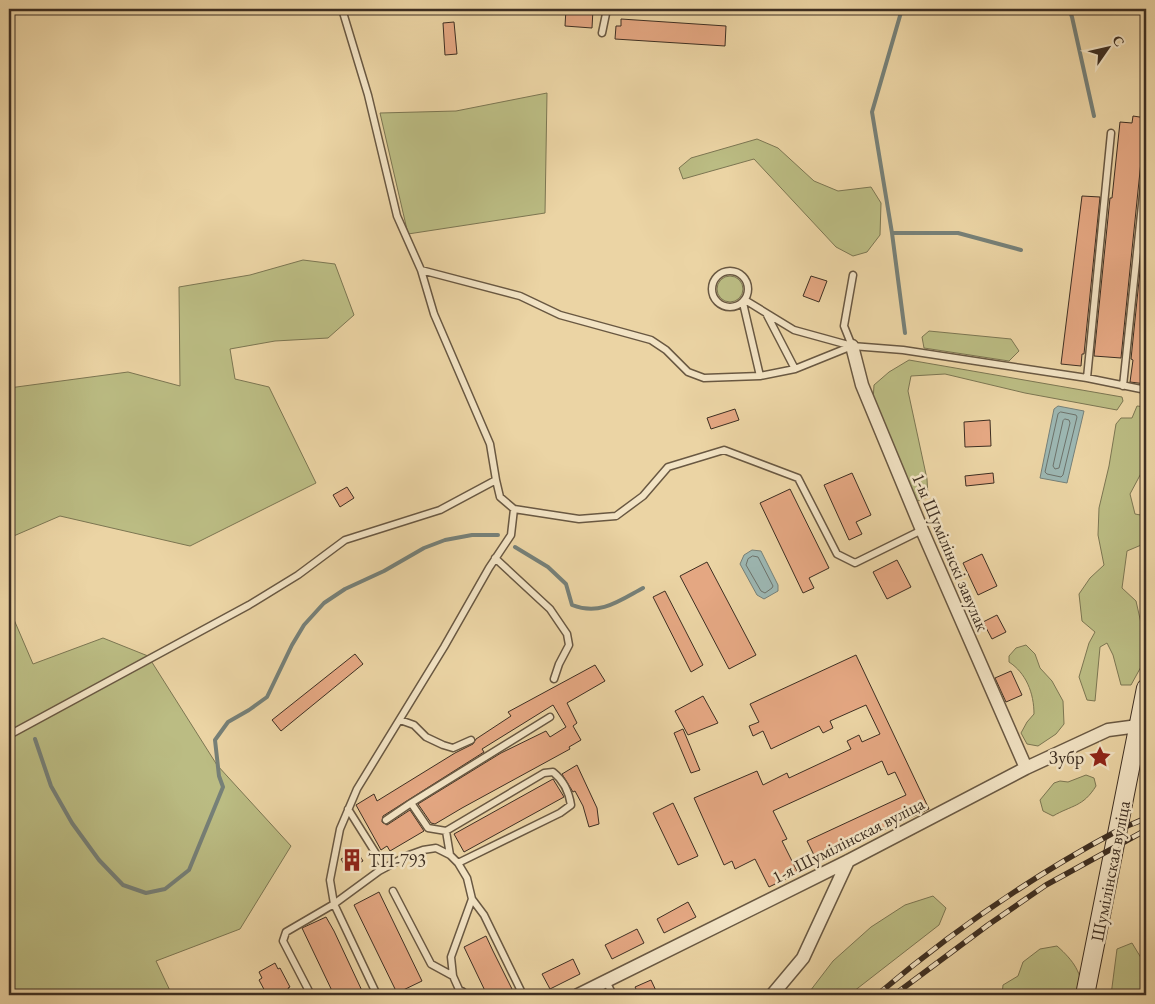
<svg xmlns="http://www.w3.org/2000/svg" width="1155" height="1004" viewBox="0 0 1155 1004" font-family="'EB Garamond',serif">
<style>
.green{fill:#bbbc83;stroke:#7c7652}
.water{fill:#9cb6b1;stroke:#768078}
.lines{fill:none;stroke-linecap:round;stroke-linejoin:round}
.shore{stroke:#6d726a;stroke-width:1}
.stream{stroke:#768078;stroke-width:4}
.building{fill:#e4a782;stroke:#3e2f22}
.service-casing{stroke:#695842;stroke-width:9}
.minor-casing{stroke:#695842;stroke-width:15}
.secondary-casing{stroke:#3e2f22;stroke-width:20}
.service{stroke:#f2e3c4;stroke-width:6}
.minor{stroke:#f2e3c4;stroke-width:12}
.secondary{stroke:#f2e3c4;stroke-width:18}
.rail-casing{stroke:#3e2f22;stroke-width:5.5}
.rail{stroke:#f2e3c4;stroke-width:4;stroke-dasharray:11;stroke-linecap:butt}
.labels{text-anchor:middle;dominant-baseline:central;stroke-width:5;stroke-linejoin:round;paint-order:stroke}
.street-label{font-size:18px;fill:#3e2f22;stroke:#f2e3c4}
.poi-label{font-size:18px;fill:#3e2f22;stroke:#f2e3c4;text-anchor:end}
</style>
<rect width="100%" height="100%" fill="#ebd4a4"/>
<filter id="stains"><feTurbulence type="fractalNoise" baseFrequency=".004" numOctaves="4"/><feColorMatrix values="0 0 0 0 .2 0 0 0 0 .09 0 0 0 0 .02 0 0 0 .5 -.17"/></filter>
<radialGradient id="worn" r=".72"><stop offset=".6" stop-color="#630" stop-opacity="0"/><stop offset="1" stop-color="#630" stop-opacity=".3"/></radialGradient>
<path class="green" d="M 547,93 L 545,213 L 408,234 L 380,113 L 456,111 Z
M 757,139 L 778,148 L 814,181 L 838,191 L 871,187 L 881,203 L 880,235 L 867,252 L 853,256 L 836,247 L 754,159 L 683,179 L 679,168 L 691,158 Z
M 303,260 L 335,264 L 354,315 L 328,338 L 275,341 L 230,349 L 235,379 L 269,387 L 316,483 L 190,546 L 60,516 L 9,538 L 9,388 L 128,372 L 180,386 L 179,287 L 250,275 Z
M717 289a13 13 0 1 1 26 0a13 13 0 1 1-26 0Z
M 929,331 L 1011,339 L 1019,351 L 1009,361 L 924,348 L 922,337 Z
M 909,360 L 1122,397 L 1123,401 L 1117,410 L 1025,393 L 945,374 L 911,376 L 908,391 L 927,479 L 928,497 L 915,502 L 873,401 L 874,385 L 889,372 Z
M 1137,406 L 1146,407 L 1146,464 L 1130,494 L 1135,514 L 1146,516 L 1146,543 L 1127,551 L 1122,588 L 1136,601 L 1143,632 L 1142,665 L 1131,685 L 1121,685 L 1113,655 L 1107,643 L 1100,647 L 1095,701 L 1087,700 L 1079,677 L 1089,643 L 1095,632 L 1082,621 L 1079,594 L 1090,578 L 1104,565 L 1098,535 L 1099,508 L 1109,466 L 1116,424 L 1121,418 L 1132,418 Z
M 9,608 L 33,664 L 103,638 L 148,656 L 217,765 L 291,846 L 240,929 L 156,961 L 172,995 L 9,995 Z
M 1026,645 L 1035,654 L 1040,668 L 1052,681 L 1063,701 L 1064,724 L 1056,734 L 1038,746 L 1027,744 L 1021,733 L 1027,722 L 1034,714 C 1034,693 1026,673 1009,662 L 1009,656 L 1016,648 Z
M 1086,775 L 1094,778 L 1096,786 C 1083,807 1072,805 1053,816 L 1043,811 L 1040,800 L 1054,783 L 1060,781 L 1068,782 Z
M 933,896 L 946,908 L 939,925 L 849,995 L 807,995 L 833,961 L 871,927 L 905,905 Z
M 1132,943 L 1146,966 L 1146,995 L 1111,995 L 1117,949 Z
M 1057,946 C 1074,961 1082,973 1083,995 L 1002,995 L 1003,985 L 1018,976 L 1023,962 L 1040,949 Z"/>
<path class="water" d="M 1058,406 L 1084,411 L 1067,483 L 1040,478 L 1054,409 Z
M 752,550 L 761,551 L 778,585 L 778,591 L 764,599 L 757,595 L 740,564 L 744,555 Z"/>
<g class="lines">
<path class="shore" d="M 1061,412 L 1076,415 L 1077,417 L 1063,475 L 1061,477 L 1047,474 L 1045,472 L 1058,414 Z
M 1065,419 L 1069,420 L 1070,423 L 1059,468 L 1055,469 L 1053,466 L 1063,421 Z
M 753,556 L 758,557 L 773,586 L 772,588 L 765,593 L 761,591 L 746,565 L 748,559 Z"/>
<path class="stream" d="M 902,9 L 872,112 L 892,233 L 905,333
M 1069,9 L 1072,17 L 1094,116
M 892,233 L 958,233 L 1021,250
M 515,547 L 548,567 L 566,584 L 572,605 C 600,616 619,601 643,588
M 35,739 L 51,786 L 72,823 L 99,860 L 123,885 L 146,893 L 165,889 L 189,870 L 223,787 L 219,776 L 215,740 L 228,722 L 249,710 L 267,697 L 292,645 L 304,625 L 324,603 L 345,589 L 384,571 L 424,548 L 445,540 L 472,535 L 498,535"/>
</g>
<path class="building" d="M 566,9 L 593,9 L 592,28 L 565,26 Z
M 621,19 L 726,26 L 725,46 L 615,39 L 616,26 L 621,26 Z
M 454,22 L 457,54 L 445,55 L 443,23 Z
M 1133,116 L 1146,118 L 1146,132 L 1144,132 L 1121,358 L 1094,356 L 1110,198 L 1112,198 L 1120,122 L 1132,123 Z
M 1082,196 L 1100,197 L 1084,354 L 1082,354 L 1081,366 L 1061,364 Z
M 1146,212 L 1146,384 L 1130,382 L 1133,360 L 1131,359 Z
M 811,276 L 827,281 L 819,302 L 803,296 Z
M 735,409 L 739,420 L 711,429 L 707,418 Z
M 990,420 L 991,446 L 965,447 L 964,422 Z
M 852,473 L 871,515 L 856,522 L 862,534 L 849,540 L 824,485 Z
M 993,473 L 994,483 L 966,486 L 965,476 Z
M 347,487 L 354,498 L 340,507 L 333,495 Z
M 790,489 L 829,568 L 809,578 L 814,588 L 803,593 L 760,503 Z
M 982,554 L 997,586 L 978,595 L 963,563 Z
M 897,560 L 911,587 L 887,599 L 873,572 Z
M 707,562 L 756,655 L 729,669 L 680,576 Z
M 665,591 L 703,665 L 691,672 L 653,597 Z
M 997,615 L 1006,632 L 992,639 L 983,622 Z
M 355,654 L 363,664 L 281,731 L 272,720 Z
M 856,655 L 929,809 L 817,861 L 807,841 L 906,795 L 895,772 L 888,775 L 882,761 L 773,811 L 787,839 L 782,841 L 798,873 L 769,887 L 755,859 L 735,869 L 732,861 L 724,865 L 694,798 L 757,771 L 763,785 L 787,773 L 789,778 L 851,749 L 847,741 L 859,735 L 862,742 L 880,734 L 866,705 L 830,721 L 833,728 L 823,733 L 819,726 L 771,749 L 763,731 L 753,736 L 749,726 L 759,722 L 750,704 Z
M 595,665 L 605,681 L 567,703 L 577,723 L 573,726 L 581,740 L 569,747 L 570,749 L 462,808 L 435,824 L 431,823 L 418,804 L 501,753 L 546,731 L 550,737 L 566,727 L 553,705 L 482,749 L 484,752 L 383,816 L 382,822 L 387,825 L 410,810 L 424,831 L 390,851 L 387,846 L 381,850 L 356,805 L 374,794 L 377,801 L 455,753 L 473,744 L 476,739 L 511,716 L 508,712 Z
M 1011,671 L 1022,695 L 1006,702 L 995,678 Z
M 703,696 L 718,723 L 688,735 L 675,711 Z
M 683,729 L 700,770 L 691,773 L 674,733 Z
M 577,765 L 597,808 L 599,824 L 589,827 L 583,806 L 575,791 L 573,792 L 562,774 Z
M 553,779 L 564,797 L 464,852 L 454,834 Z
M 673,803 L 698,856 L 678,865 L 653,813 Z
M 357,851 L 363,861 L 347,870 L 341,859 Z
M 379,892 L 422,981 L 397,993 L 354,905 Z
M 688,902 L 696,917 L 664,933 L 657,919 Z
M 326,917 L 334,931 L 364,995 L 334,995 L 302,928 Z
M 637,929 L 644,943 L 612,959 L 605,945 Z
M 486,936 L 493,951 L 515,995 L 487,995 L 464,947 Z
M 573,959 L 580,974 L 550,989 L 542,974 Z
M 275,963 L 278,969 L 280,968 L 290,987 L 288,988 L 291,995 L 267,995 L 259,980 L 262,978 L 259,972 Z
M 651,980 L 658,995 L 639,995 L 635,987 Z"/>
<g class="lines">
<defs>
<path id="service" d="M 342,9 L 368,95 L 397,216 L 421,270 L 434,314 L 490,444 L 496,480
M 602,33 L 607,9
M 421,270 L 520,296 L 560,315 L 651,340 L 666,350 L 688,372 L 704,378 L 760,376 L 795,369 L 852,346
M712 289a18 18 0 1 1 36 0a18 18 0 1 1-36 0Z
M 745,300 L 794,330 L 852,346 L 903,350 L 1087,378 L 1146,390
M 743,303 L 760,376
M 767,315 L 795,369
M 852,346 L 844,326 L 853,275
M 1087,378 L 1111,133
M 1123,386 L 1146,166
M 495,558 L 550,609 L 567,634 L 569,645 L 559,664 L 554,679
M 400,720 L 414,725 L 426,737 L 443,745 L 453,748 L 471,740
M 9,735 L 249,605 L 298,575 L 345,540 L 440,510 L 496,480 L 500,497 L 514,509 L 579,519 L 616,516 L 643,496 L 668,467 L 724,450 L 798,478 L 837,554 L 855,563 L 922,530
M 411,803 L 428,828 L 446,831
M 348,809 L 385,868
M 386,820 L 411,803 L 550,717
M 450,855 L 446,831 L 544,773 L 553,772 C 563,780 569,792 571,805 L 560,813 L 458,863
M 393,891 L 431,964 L 453,976
M 472,899 L 484,915 L 522,993
M 606,981 L 613,995
M 311,995 L 283,941 L 286,932 L 334,904 L 379,871 L 409,855 L 423,850 L 436,848 L 450,855 L 458,863 L 467,878 L 472,899 L 451,957 L 453,976 L 461,994
M 377,995 L 334,904 L 330,880 L 340,829 L 357,789 L 444,647 L 489,568 L 511,535 L 514,509"/>
<path id="minor" d="M 852,346 L 862,385 L 922,530 L 1026,768
M 458,995 L 461,994 L 461,995
M 578,995 L 848,861 L 1026,768 L 1108,730 L 1138,726
M 772,995 L 803,958 L 848,861"/>
<path id="secondary" d="M 1085,995 L 1146,688"/>
</defs>
<use href="#service" class="service-casing"/>
<use href="#minor" class="minor-casing"/>
<use href="#secondary" class="secondary-casing"/>
<use href="#service" class="service"/>
<use href="#minor" class="minor"/>
<use href="#secondary" class="secondary"/>
<defs>
<path id="rail" d="M 877,995 C 950,933 1031,877 1115,832 C 1125,826 1136,823 1146,818
M 894,995 L 988,925 L 1046,885 L 1146,830"/>
</defs>
<use href="#rail" class="rail-casing"/>
<use href="#rail" class="rail"/>
</g>
<defs>
<symbol id="sight-bare" viewBox="-9 -9 18 18"><path d="M0-6L1.8-2.2L6-1.7L2.9 1.2L3.7 5.4L0 3.3L-3.7 5.4L-2.9 1.2L-6-1.7L-1.8-2.2Z" fill="#8f2418" stroke="#f2e3c4" stroke-width="2.5" paint-order="stroke"/></symbol>
<symbol id="building-bare" viewBox="-9 -9 18 18"><path d="M-4-6H4V6H1V3H-1V6H-4ZM-2.5-4.3h1.7v1.8h-1.7ZM.8-4.3h1.7v1.8H.8ZM-2.5-1h1.7V.8h-1.7ZM.8-1h1.7V.8H.8Z" fill="#8f2418" stroke="#f2e3c4" stroke-width="2.5" paint-order="stroke"/></symbol>
</defs>
<g fill-rule="evenodd">
<use href="#sight-bare" x="1084" y="741" width="32" height="32"/>
<use href="#building-bare" x="336" y="844" width="32" height="32"/>
</g>
<g class="labels">
<g class="street-label">
<text transform="translate(951 552) rotate(67)">1-ы Шумілінскі завулак</text>
<text transform="translate(848 840) rotate(-27)">1-я Шумілінская вуліца</text>
<text transform="translate(1110 871) rotate(-79)">Шумілінская вуліца</text>
</g>
<g class="poi-label">
<text x="1084" y="757">Зубр</text>
<text x="368" y="860" text-anchor="start">ТП-793</text>
</g>
</g>
<rect width="1155" height="1004" fill="none" stroke="#ebd4a4" stroke-width="30"/>
<rect x="10" y="10" width="1135" height="984" fill="none" stroke="#3e2f22" stroke-width="2.5"/>
<rect x="15" y="15" width="1125" height="974" fill="none" stroke="#3e2f22"/>
<g transform="translate(1108 48) rotate(56)" stroke="#f2e3c4" stroke-width="4" paint-order="stroke">
<path d="M0-4L9 19L0 12L-9 19Z" fill="#3e2f22"/>
<text y="-8" font-size="14" font-weight="bold" text-anchor="middle" fill="#3e2f22">С</text>
</g>
<rect width="100%" height="100%" filter="url(#stains)"/>
<rect width="100%" height="100%" fill="url(#worn)"/>
</svg>
